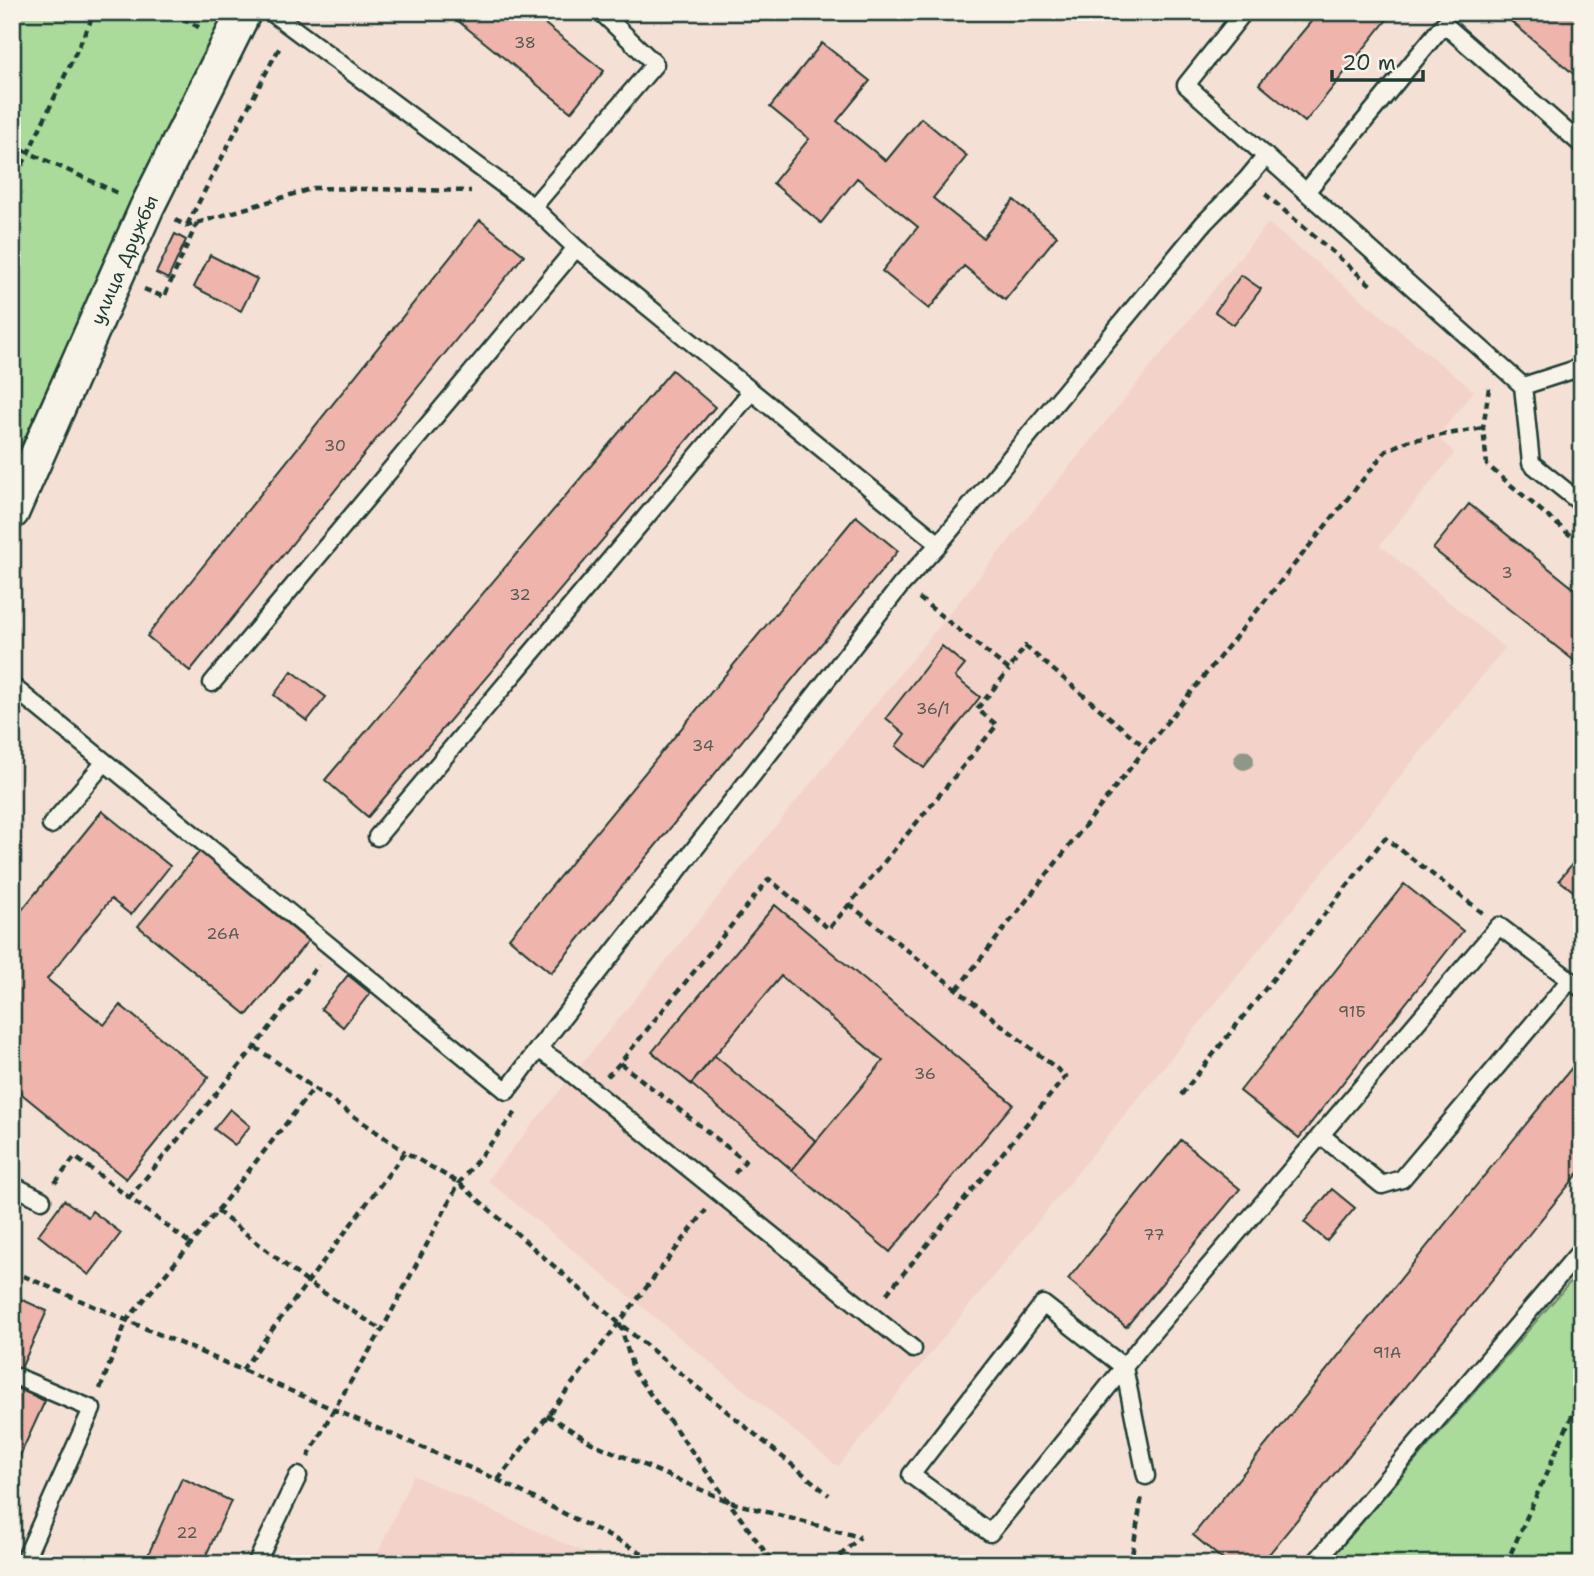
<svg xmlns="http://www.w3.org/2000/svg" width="1594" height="1576" viewBox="0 0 1594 1576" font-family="'Shantell Sans',sans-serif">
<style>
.built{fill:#f3d3c9}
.green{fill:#abdb9b;stroke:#658c68;stroke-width:2}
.building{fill:#efb4ab;stroke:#1f3d34;stroke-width:2}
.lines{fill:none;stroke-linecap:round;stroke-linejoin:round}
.service-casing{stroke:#1f3d34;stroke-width:21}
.minor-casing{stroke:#1f3d34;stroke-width:38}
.path{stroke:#1f3d34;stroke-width:4.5;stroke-dasharray:7 5;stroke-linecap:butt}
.service{stroke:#f7f3e8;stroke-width:16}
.minor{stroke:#f7f3e8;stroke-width:33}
.tree{fill:#8f9888}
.labels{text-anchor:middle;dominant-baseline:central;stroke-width:7;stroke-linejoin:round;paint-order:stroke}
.number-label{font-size:16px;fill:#535b52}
.street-label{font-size:19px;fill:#1f3d34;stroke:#f7f3e8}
</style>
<rect width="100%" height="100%" fill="#f5e0d6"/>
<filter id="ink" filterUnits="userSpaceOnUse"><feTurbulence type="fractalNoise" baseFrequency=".0143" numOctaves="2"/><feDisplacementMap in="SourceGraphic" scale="14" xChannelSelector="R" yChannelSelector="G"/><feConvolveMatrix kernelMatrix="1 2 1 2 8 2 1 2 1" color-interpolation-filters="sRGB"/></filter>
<g filter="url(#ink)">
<path class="built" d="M 1268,223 L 1474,391 L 1437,437 L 1455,453 L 1380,545 L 1505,648 L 838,1467 L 487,1180 Z
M 413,1475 L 610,1564 L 373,1564 Z"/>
<path class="green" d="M 12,12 L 226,12 L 148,167 L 12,466 Z
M 1570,1282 L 1582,1290 L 1582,1564 L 1333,1564 L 1334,1555 Z"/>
<path class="building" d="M 447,12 L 530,12 L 604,71 L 571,112 Z
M 1319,12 L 1393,12 L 1305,122 L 1259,84 Z
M 1500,12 L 1582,12 L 1582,81 Z
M 822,43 L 870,81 L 837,121 L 886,161 L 921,118 L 967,156 L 933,198 L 983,238 L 1014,200 L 1057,236 L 1005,300 L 964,266 L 929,309 L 882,271 L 918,227 L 857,178 L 821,223 L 773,183 L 809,139 L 770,107 Z
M 480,220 L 524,255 L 190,671 L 147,636 Z
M 175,234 L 186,240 L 168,279 L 156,273 Z
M 210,255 L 257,279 L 241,311 L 194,287 Z
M 1241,275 L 1261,289 L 1234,325 L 1215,312 Z
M 672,370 L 715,407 L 368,817 L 325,780 Z
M 1469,504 L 1582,595 L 1582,667 L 1433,549 Z
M 856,516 L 898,551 L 551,973 L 509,938 Z
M 942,646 L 965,665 L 955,677 L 980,697 L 924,768 L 896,746 L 905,734 L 886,718 Z
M 292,671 L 326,697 L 307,721 L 274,695 Z
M 102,811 L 170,866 L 131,915 L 111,899 L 47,979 L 104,1025 L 120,1005 L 209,1077 L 126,1179 L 12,1086 L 12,922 Z
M 200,851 L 308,941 L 247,1015 L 138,926 Z
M 1582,852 L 1582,898 L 1559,880 Z
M 1404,884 L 1463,931 L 1299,1138 L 1240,1091 Z
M 775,905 L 1013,1104 L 890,1252 L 792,1170 L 883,1061 L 781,976 L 691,1084 L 652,1052 Z
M 348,975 L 370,993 L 343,1027 L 321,1009 Z
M 1582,1055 L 1582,1169 L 1261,1564 L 1228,1564 L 1193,1535 Z
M 715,1056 L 816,1141 L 792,1170 L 691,1084 Z
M 230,1109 L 250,1126 L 235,1145 L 214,1129 Z
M 1181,1140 L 1240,1189 L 1126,1327 L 1068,1279 Z
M 1332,1189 L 1355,1208 L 1327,1241 L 1304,1222 Z
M 64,1200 L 88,1217 L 92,1211 L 121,1233 L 89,1275 L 38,1235 Z
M 12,1295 L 47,1311 L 13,1386 L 12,1385 Z
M 12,1386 L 45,1401 L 12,1473 Z
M 182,1478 L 231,1501 L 202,1564 L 144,1564 Z"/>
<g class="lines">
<defs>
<path id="service" d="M 271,12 L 533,207 L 576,248 L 939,544
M 1244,12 L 1186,85 L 1306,192 L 1444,24 L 1582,145
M 1306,192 L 1523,386
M 533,207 L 655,64 L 601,12
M 1582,367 L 1523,386 L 1531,463 L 1582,504
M 212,683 L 576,248
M 12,686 L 507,1091 L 538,1049 L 556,1061 L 913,1349
M 51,825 L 105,762
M 377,837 L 751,392
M 538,1049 L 901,585 L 939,544 L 1204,223 L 1247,179 L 1266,156
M 1322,1136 L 1382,1185 L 1402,1179 L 1570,980
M 12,1185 L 42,1200
M 17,1377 L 92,1409 L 23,1564
M 1146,1476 L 1124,1367 L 1043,1304 L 911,1475 L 990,1533 L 1124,1367 L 1140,1347 L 1499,926 L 1582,989
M 256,1564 L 298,1476
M 1314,1564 L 1582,1249"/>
<g id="minor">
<path id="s1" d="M 12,512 L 147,207 L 244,12"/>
</g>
</defs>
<use href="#service" class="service-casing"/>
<use href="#minor" class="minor-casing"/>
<path class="path" d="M 172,12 L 202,29
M 12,145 L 120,194
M 12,187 L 95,12
M 1265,194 L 1372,286
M 175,220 L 187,226 L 314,188 L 471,191
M 187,225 L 271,63 L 280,47
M 144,289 L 164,297 L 197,223
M 1489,388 L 1483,428 L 1487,465 L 1582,545
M 919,598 L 1009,670 L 1025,646 L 1146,748
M 849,904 L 1066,1076 L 884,1297
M 957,989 L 1146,748 L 1386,451 L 1407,441 L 1483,428
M 255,1047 L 405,1152
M 620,1063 L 745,1161 L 733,1175
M 607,1073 L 609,1075 L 620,1063 L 769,879 L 829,929 L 997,725 L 977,709 L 1009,670
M 1181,1095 L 1385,838 L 1483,913
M 55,1183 L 75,1157 L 191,1244
M 129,1198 L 255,1047 L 318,965
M 217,1211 L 307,1282 L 382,1330
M 12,1271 L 498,1480 L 664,1564
M 620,1324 L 634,1372 L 774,1564
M 242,1370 L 405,1152 L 459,1183 L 619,1323 L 829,1495
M 100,1389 L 127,1320 L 191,1244 L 314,1088
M 547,1415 L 592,1443 L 730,1502 L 860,1537
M 308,1457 L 334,1409 L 382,1330 L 459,1183 L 516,1112
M 498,1480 L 706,1210
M 831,1564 L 860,1537
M 1133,1564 L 1131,1561 L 1142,1496
M 1506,1564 L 1582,1393"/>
<use href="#service" class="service"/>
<use href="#minor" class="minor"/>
</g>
<circle class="tree" cx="1244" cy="760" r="10"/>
</g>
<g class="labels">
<g class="number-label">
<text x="525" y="42">38</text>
<text x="335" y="445">30</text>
<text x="1507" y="572">3</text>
<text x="520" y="594">32</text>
<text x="933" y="708">36/1</text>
<text x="703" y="745">34</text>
<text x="223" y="933">26А</text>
<text x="1352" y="1011">91Б</text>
<text x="925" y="1073">36</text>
<text x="1154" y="1234">77</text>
<text x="1387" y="1352">91А</text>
<text x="187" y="1532">22</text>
</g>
<g class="street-label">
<text stroke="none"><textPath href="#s1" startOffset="276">улица Дружбы</textPath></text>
</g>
</g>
<rect width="1594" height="1576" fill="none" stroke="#f7f3e8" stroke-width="42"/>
<rect x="21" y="21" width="1552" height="1534" fill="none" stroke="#1f3d34" stroke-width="2.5" filter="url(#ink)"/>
<path d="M1332 70v10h91v-10" fill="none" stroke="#1f3d34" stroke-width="3.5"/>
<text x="1342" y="70" font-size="21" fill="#1f3d34" stroke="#f7f3e8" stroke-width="5" paint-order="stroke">20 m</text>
</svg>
